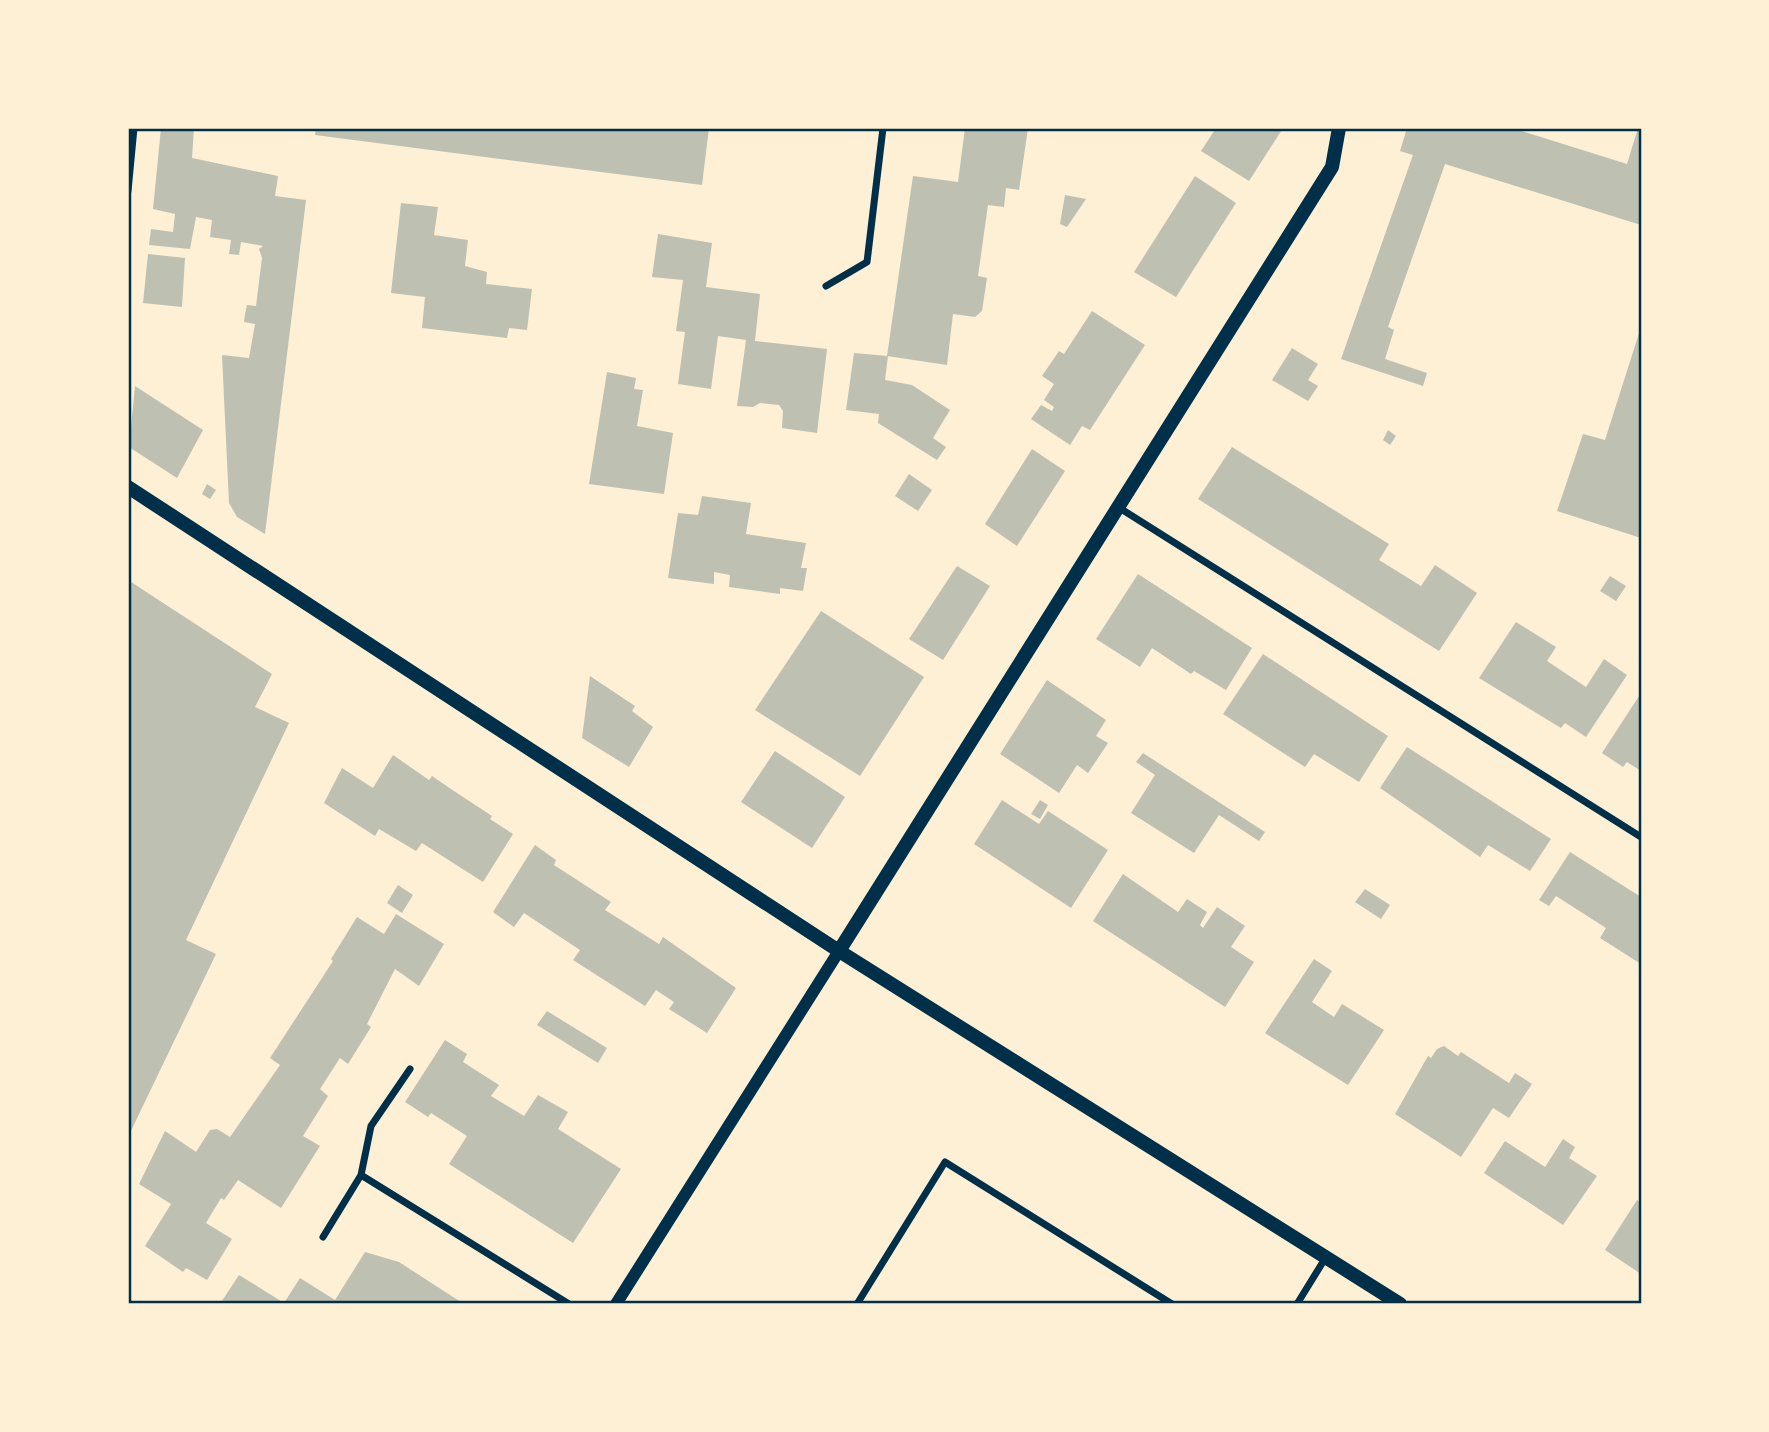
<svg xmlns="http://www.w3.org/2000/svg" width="1769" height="1432" viewBox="0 0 1769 1432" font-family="'Zilla Slab',serif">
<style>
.building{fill:#bec0b2}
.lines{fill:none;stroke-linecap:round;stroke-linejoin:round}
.minor{stroke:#003049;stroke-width:7}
.tertiary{stroke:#003049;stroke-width:12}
.secondary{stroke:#003049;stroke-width:14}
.neatline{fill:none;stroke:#003049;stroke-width:2.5}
</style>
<rect width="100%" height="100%" fill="#fdf0d5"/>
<path class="building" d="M 161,128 L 194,128 L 192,158 L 278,176 L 275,196 L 306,200 L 265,534 L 237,517 L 229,503 L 222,355 L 249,358 L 255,324 L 244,322 L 245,314 L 247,305 L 256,306 L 262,258 L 259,249 L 263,246 L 241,242 L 239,255 L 229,254 L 231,240 L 210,237 L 212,220 L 196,217 L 190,249 L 149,245 L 151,229 L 173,232 L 175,214 L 153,209 Z
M 316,128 L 709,128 L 702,185 L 315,135 Z
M 965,128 L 1028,128 L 1019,190 L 1006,188 L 1004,207 L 988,205 L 978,276 L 987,278 L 982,311 L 975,317 L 953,314 L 947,365 L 887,356 L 913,176 L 958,182 Z
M 1216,128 L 1283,128 L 1249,181 L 1201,151 Z
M 1407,128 L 1512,128 L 1627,164 L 1638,128 L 1641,128 L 1641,225 L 1445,164 L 1388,327 L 1394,330 L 1385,359 L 1427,373 L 1423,386 L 1341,359 L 1413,155 L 1400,151 Z
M 1195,176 L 1236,203 L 1176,297 L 1134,272 Z
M 1065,195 L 1086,199 L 1067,227 L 1060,224 Z
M 401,203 L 438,207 L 434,235 L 468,240 L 465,266 L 487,272 L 486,284 L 532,289 L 527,330 L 509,328 L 507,338 L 422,328 L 425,297 L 391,293 Z
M 658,234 L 712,243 L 706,287 L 760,294 L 755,341 L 827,349 L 817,433 L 782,428 L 783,411 L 779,405 L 760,403 L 753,407 L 737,406 L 746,340 L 718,336 L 711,389 L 678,384 L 685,332 L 676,331 L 683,280 L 652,277 Z
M 148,254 L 185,258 L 182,307 L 143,303 Z
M 1092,311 L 1145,345 L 1090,430 L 1082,426 L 1070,445 L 1031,419 L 1041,405 L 1052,411 L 1054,407 L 1044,400 L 1054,384 L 1042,376 L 1059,351 L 1064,354 Z
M 1641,327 L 1641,538 L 1557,511 L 1583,434 L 1605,440 Z
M 1292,348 L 1318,364 L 1308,380 L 1318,386 L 1308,401 L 1272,380 Z
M 854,353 L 888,356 L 885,380 L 912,385 L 950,410 L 933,438 L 946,447 L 937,460 L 878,423 L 879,414 L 846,410 Z
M 607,372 L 636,378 L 634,389 L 643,390 L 637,426 L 673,433 L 664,494 L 589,484 Z
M 135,386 L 203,430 L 177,478 L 129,447 Z
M 1388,430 L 1396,436 L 1390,445 L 1383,440 Z
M 1232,447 L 1389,544 L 1379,560 L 1421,586 L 1435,565 L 1477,593 L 1439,651 L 1198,499 Z
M 1032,449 L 1065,471 L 1017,546 L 985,524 Z
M 909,474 L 932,490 L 918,511 L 895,496 Z
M 207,484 L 216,490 L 210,499 L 202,494 Z
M 702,496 L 751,503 L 746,534 L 806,543 L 801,568 L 807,568 L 803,591 L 780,588 L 780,594 L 729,587 L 730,575 L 714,572 L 714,584 L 668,578 L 678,513 L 698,515 Z
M 957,566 L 990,586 L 943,660 L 909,639 Z
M 1138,574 L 1252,648 L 1226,690 L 1194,671 L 1191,674 L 1152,648 L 1140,667 L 1096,639 Z
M 1610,576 L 1626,586 L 1616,601 L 1600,591 Z
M 128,580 L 272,674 L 255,707 L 289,723 L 186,940 L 216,954 L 128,1137 Z
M 821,611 L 924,677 L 860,776 L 755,710 Z
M 1516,622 L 1556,647 L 1547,661 L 1586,687 L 1604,659 L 1627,675 L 1586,737 L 1565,723 L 1561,728 L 1479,678 Z
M 1263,654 L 1388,736 L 1359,782 L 1314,754 L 1305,767 L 1223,714 Z
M 590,676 L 635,706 L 632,711 L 653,727 L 629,767 L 582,738 Z
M 1047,680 L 1106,720 L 1096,736 L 1108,743 L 1088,773 L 1077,765 L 1059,793 L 1000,754 Z
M 1641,693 L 1641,771 L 1627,762 L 1623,767 L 1602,753 Z
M 1407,747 L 1551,839 L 1530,871 L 1488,845 L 1480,857 L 1380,788 Z
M 775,751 L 845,797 L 812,848 L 741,802 Z
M 1143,753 L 1265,832 L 1259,841 L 1219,815 L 1194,853 L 1131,813 L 1155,775 L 1136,762 Z
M 393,755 L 429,780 L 432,776 L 454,791 L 492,816 L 490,819 L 513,834 L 483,882 L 422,843 L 416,851 L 379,829 L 375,836 L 324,803 L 342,768 L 373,788 Z
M 1002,800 L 1039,824 L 1048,811 L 1108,850 L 1071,908 L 974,844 Z
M 1040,800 L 1048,805 L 1040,819 L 1031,814 Z
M 535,845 L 556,860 L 554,865 L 611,902 L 605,910 L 659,944 L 663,937 L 736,988 L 707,1033 L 669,1009 L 674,1002 L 656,990 L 645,1006 L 573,960 L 580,950 L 524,913 L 514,927 L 493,912 Z
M 1570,852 L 1641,897 L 1641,964 L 1600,938 L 1606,928 L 1556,896 L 1549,906 L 1539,900 Z
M 1123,874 L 1178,912 L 1187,899 L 1207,912 L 1200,925 L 1203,928 L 1217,907 L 1245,926 L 1231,947 L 1254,962 L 1225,1007 L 1093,921 Z
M 398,885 L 413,895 L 402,913 L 387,903 Z
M 1365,889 L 1390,905 L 1381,919 L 1355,902 Z
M 396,914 L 444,944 L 419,986 L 395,969 L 367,1024 L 371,1027 L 348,1064 L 340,1058 L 320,1089 L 328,1096 L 303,1136 L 320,1146 L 281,1208 L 238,1180 L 224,1200 L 221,1198 L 206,1223 L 232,1239 L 207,1280 L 186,1268 L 183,1272 L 145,1246 L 171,1204 L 139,1184 L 165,1131 L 196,1152 L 210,1130 L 217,1129 L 230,1137 L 280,1065 L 270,1058 L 333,961 L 331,959 L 357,917 L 384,934 Z
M 1314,959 L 1332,971 L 1312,1002 L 1334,1017 L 1342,1004 L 1384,1030 L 1348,1085 L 1265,1033 Z
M 547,1011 L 607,1048 L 598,1063 L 537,1025 Z
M 445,1040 L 467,1054 L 463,1062 L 499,1085 L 491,1096 L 524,1116 L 538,1095 L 568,1112 L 558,1129 L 621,1169 L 573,1243 L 449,1164 L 467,1136 L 431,1113 L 428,1117 L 405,1102 Z
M 1444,1046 L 1458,1056 L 1461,1052 L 1509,1083 L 1515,1073 L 1532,1084 L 1509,1118 L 1493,1108 L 1461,1157 L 1395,1114 L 1428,1056 L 1431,1058 L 1437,1049 Z
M 1563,1139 L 1575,1147 L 1569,1158 L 1597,1176 L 1563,1225 L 1484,1173 L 1505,1141 L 1545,1167 Z
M 1637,1200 L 1641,1203 L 1641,1274 L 1605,1250 Z
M 365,1252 L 399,1262 L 464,1304 L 220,1304 L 239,1275 L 284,1303 L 300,1278 L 335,1300 Z"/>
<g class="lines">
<path class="minor" d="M 128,191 L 134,128
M 826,286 L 867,262 L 883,128
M 1118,507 L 1641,837
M 361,1175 L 569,1304
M 323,1237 L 361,1175 L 371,1126 L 410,1069
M 857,1304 L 945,1162 L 1172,1304
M 1297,1304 L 1326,1257"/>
<path class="tertiary" d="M 616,1304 L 839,951"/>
<path class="secondary" d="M 128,487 L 839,951 L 1400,1304
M 839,951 L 1332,167 L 1339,128"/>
</g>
<rect width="1769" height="1432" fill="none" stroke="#fdf0d5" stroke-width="259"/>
<rect x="130" y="130" width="1510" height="1172" class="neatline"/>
</svg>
